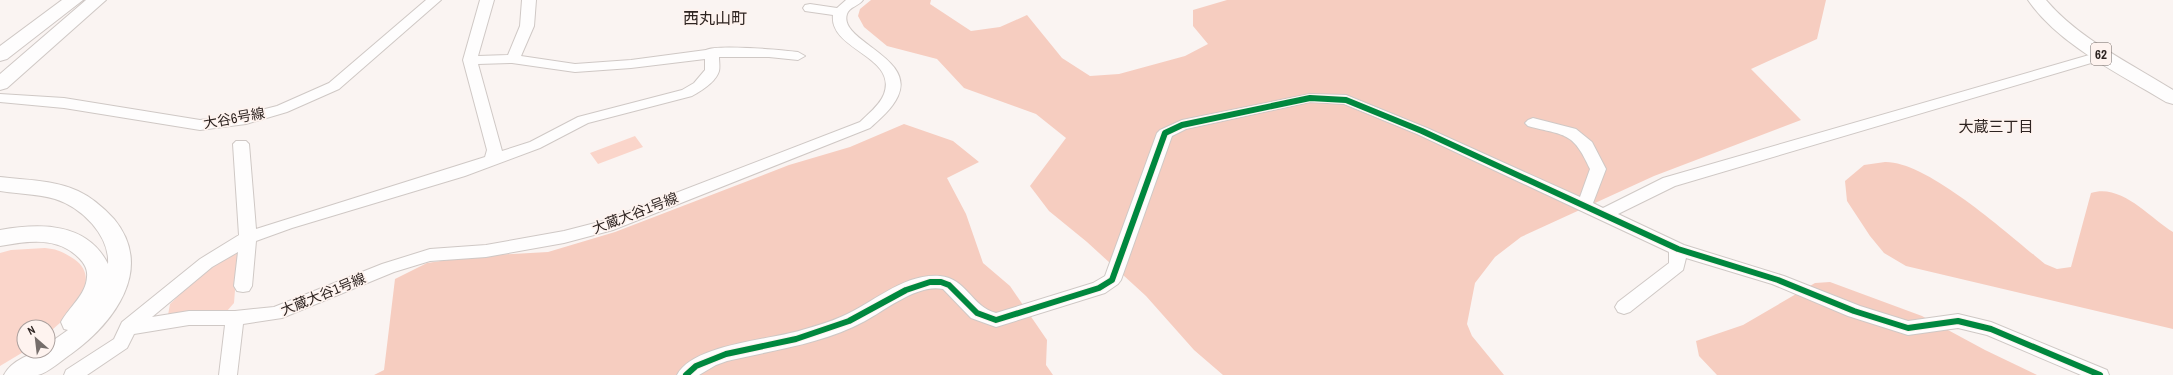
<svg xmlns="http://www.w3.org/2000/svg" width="2173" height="375" viewBox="0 0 2173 375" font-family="'Archivo Narrow','Noto Sans JP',sans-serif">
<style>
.green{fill:#fad5ca}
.forest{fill:#f6cdc0}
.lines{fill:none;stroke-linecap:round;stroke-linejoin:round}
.minor-casing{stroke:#cfc8c5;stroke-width:2}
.major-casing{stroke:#cfc8c5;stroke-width:2}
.highway-casing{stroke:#cfc8c5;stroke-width:2}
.minor{fill:#fefdfd;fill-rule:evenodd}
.major{fill:#fefdfd;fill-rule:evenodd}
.highway{fill:#fefdfd;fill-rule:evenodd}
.cycleway-casing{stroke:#fef3ef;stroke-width:8}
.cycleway{stroke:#00873e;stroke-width:6}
.labels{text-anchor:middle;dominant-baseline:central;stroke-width:3.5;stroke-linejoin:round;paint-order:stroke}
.shield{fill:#fef3ef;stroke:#6c625f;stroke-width:1}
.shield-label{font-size:13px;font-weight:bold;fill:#2e2421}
.street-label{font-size:14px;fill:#2e2421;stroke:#fef3ef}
.neighbourhood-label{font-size:15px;fill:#2e2421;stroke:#fef3ef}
.quarter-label{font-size:16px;fill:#2e2421;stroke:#fef3ef}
</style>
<rect width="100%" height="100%" fill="#faf4f2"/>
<path class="green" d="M 635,136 L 643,147 L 598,164 L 590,153 Z
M 45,248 C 57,249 63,252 74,259 C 105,280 68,318 48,333 L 48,327 L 24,327 L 25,351 L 0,366 L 0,253 L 11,250 Z
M 238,253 L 234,303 L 227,311 L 168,315 L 170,304 L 196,279 L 226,256 Z"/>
<path class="forest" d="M 871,0 L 931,0 L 930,4 L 971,31 L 1000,27 L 1027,15 L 1062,58 L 1090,76 L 1119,74 L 1185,56 L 1208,44 L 1193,26 L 1193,10 L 1227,0 L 1826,0 L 1817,39 L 1751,69 L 1801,120 L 1654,176 L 1521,237 L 1495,257 L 1475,283 L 1467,324 L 1472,336 L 1504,375 L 1223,375 L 1194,350 L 1146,296 L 1087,242 L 1049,211 L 1030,186 L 1066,138 L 1036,114 L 964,88 L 937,59 L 887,46 L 864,27 L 858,16 L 860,9 Z
M 904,124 L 953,141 L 979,162 L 947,178 L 966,214 L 983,263 L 1010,286 L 1047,340 L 1046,365 L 1053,375 L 374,375 L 384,370 L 395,279 L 427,263 L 475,256 L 548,252 L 615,232 L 789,165 L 850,147 Z
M 1885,162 C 1928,161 2010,236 2045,264 L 2057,269 L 2071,267 L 2091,193 C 2121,183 2149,217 2173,232 L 2173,329 L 1906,266 L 1884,253 L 1870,236 L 1847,201 L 1845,181 L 1864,165 Z
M 1830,282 L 1922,316 L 1985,350 L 2037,375 L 1717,375 L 1699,356 L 1696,341 L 1743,325 L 1815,283 Z"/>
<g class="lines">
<defs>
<path id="minor" d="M 426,0 L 441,0 L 339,89 L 287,112 L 246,124 L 200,130 L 64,108 L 0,102 L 0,94 L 64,98 L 200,120 L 245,114 L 277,106 L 329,83 Z
M 480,0 L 494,0 L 478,56 L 508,55 L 520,26 L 522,0 L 536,0 L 534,26 L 521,56 L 575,64 L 631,60 L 706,50 C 716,44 783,50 798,52 L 805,56 L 798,60 L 769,57 L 719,57 C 719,61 720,67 719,71 C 716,82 701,91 692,96 L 588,123 L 540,148 L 465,176 L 292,228 L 256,241 L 252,286 L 249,291 L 243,292 L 237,291 L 234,286 L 238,252 L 212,267 L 152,317 L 189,311 L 235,311 L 274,307 L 382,264 L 430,249 L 486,245 L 564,231 L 603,221 L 860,122 C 868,114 880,105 884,94 C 898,56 829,50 833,15 L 805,11 L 803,8 L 805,5 L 810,4 L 837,8 L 846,0 L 863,0 C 859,6 849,7 847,14 C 838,41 916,57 898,96 C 892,109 880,119 870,128 L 613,230 L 564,243 L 486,257 L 430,261 L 394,272 L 282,318 L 243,324 L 237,375 L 219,375 L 225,325 L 189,325 L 134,334 L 127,348 L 87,375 L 64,375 L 66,370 L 114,339 L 122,322 L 200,259 L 239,235 L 233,144 L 236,141 L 246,141 L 249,144 L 256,229 L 485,157 L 487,150 L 463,60 ZM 705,59 L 705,70 L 694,83 L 682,90 L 578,117 L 530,142 L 502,151 L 478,64 L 512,63 L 575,72 L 631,68 Z
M 2103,51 L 2110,55 L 2108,58 L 1675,186 L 1618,214 L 1684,245 L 1784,276 L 1860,306 L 1908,321 L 1958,314 L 1991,322 L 2107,370 L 2109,375 L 2081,375 L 1987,335 L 1958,328 L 1908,335 L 1848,316 L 1772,284 L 1686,258 L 1683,270 L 1630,312 L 1624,314 L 1618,312 L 1615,307 L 1618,302 L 1669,263 L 1669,252 L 1417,134 L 1344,104 L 1310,102 L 1186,129 L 1172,136 L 1121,280 L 1118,284 L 1105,293 L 996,327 L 971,318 L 943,289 C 919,283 885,310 865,321 C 823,344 773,350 727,361 L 716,365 L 699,375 L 677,375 C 693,344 771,340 802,330 C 816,326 830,322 843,316 C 873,303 904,273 940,276 C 966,278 972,307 996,313 L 1093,283 L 1105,276 L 1157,133 L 1160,130 L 1182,120 L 1310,94 L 1346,95 L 1427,128 L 1580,197 L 1590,169 C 1573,131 1565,136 1528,126 L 1525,123 L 1528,120 L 1533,118 L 1576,129 L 1592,142 L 1606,169 L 1593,203 L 1603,208 L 1663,178 Z"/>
<path id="major" d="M 2028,0 L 2046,0 C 2079,39 2130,63 2173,90 L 2173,104 L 2166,102 C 2120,74 2059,45 2028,0 Z"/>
<path id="highway" d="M 62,0 L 83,0 L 7,59 L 0,61 L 0,46 Z
M 86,0 L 106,0 L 7,88 L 0,90 L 0,74 Z
M 0,177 C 26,180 54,180 78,191 C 91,197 104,208 114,219 C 155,269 114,323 71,354 C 62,360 48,373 38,375 C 28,375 14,375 4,375 C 11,361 33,351 48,351 L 48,344 L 68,330 L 64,329 L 61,322 C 69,307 86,295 87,277 C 88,269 84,263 79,258 C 57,236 28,241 0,246 L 0,230 C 40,223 87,222 108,264 C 110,235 81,207 55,199 C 38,194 18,194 0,191 Z"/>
</defs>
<use href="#minor" class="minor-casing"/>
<use href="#major" class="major-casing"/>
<use href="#highway" class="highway-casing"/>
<use href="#minor" class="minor"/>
<use href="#major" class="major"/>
<use href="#highway" class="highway"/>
<defs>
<path id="cycleway" d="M 686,375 L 696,366 L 726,354 L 796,339 L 849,321 L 906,290 L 930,282 L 941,282 L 949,285 L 977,313 L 996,320 L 1099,288 L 1112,280 L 1165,133 L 1182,125 L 1310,98 L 1346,100 L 1422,131 L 1678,249 L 1778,280 L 1854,311 L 1908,328 L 1958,321 L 1991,329 L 2100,375"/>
</defs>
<use href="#cycleway" class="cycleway-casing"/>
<use href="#cycleway" class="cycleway"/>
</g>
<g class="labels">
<rect class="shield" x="2091" y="43" width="20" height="22" rx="3"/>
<g class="shield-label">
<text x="2101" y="54">62</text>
</g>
<g class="street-label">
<text transform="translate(234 118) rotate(-10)">大谷6号線</text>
<text transform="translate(635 213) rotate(-21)">大蔵大谷1号線</text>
<text transform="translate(323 294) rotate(-22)">大蔵大谷1号線</text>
</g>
<g class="neighbourhood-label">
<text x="1996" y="126">大蔵三丁目</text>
</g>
<g class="quarter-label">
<text x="715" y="18">西丸山町</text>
</g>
</g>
<g transform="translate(36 339) rotate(332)"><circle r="19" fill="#fef3ef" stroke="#aba09d"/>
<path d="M0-3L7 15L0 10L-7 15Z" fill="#756d6a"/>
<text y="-6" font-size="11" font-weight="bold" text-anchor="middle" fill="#2e2421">N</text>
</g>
</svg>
